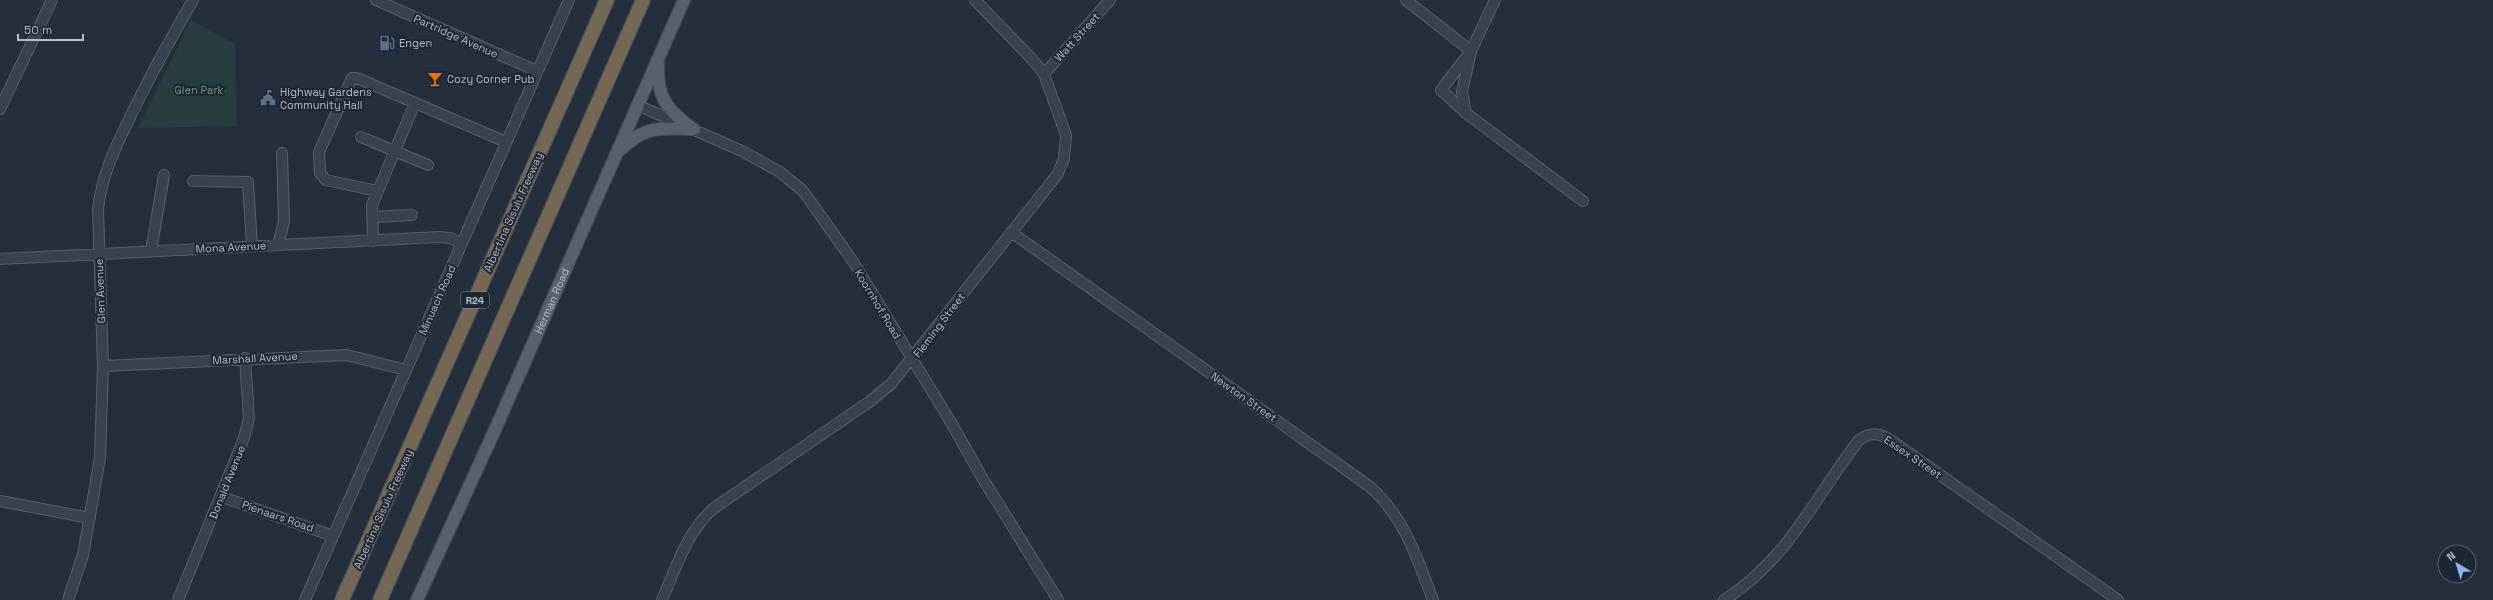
<svg xmlns="http://www.w3.org/2000/svg" width="2493" height="600" viewBox="0 0 2493 600" font-family="'Space Grotesk',sans-serif">
<style>
.green{fill:#263c3f}
.lines{fill:none;stroke-linecap:round;stroke-linejoin:round}
.minor-casing{stroke:#565f6c;stroke-width:12}
.major-casing{stroke:#414a57;stroke-width:14}
.highway-casing{stroke:#434c59;stroke-width:16}
.minor{stroke:#38414e;stroke-width:10}
.major{stroke:#56606e;stroke-width:12}
.highway{stroke:#746855;stroke-width:14}
.labels{text-anchor:middle;dominant-baseline:central;stroke-width:4;stroke-linejoin:round;paint-order:stroke}
.shield{fill:#1d2633;stroke:#878f9c;stroke-width:1}
.shield-label{font-size:10px;font-weight:bold;fill:#b4bcc9}
.street-label{font-size:11px;fill:#b4bcc9;stroke:#1d2633}
.poi-label{font-size:11px;fill:#b4bcc9;stroke:#1d2633;text-anchor:start}
.park-label{font-size:11px;fill:#6b9a76;stroke:#1d2633}
</style>
<rect width="100%" height="100%" fill="#242f3e"/>
<path class="green" d="M 191,20 L 235,44 L 237,126 L 138,128 Z"/>
<g class="lines">
<defs>
<path id="minor" d="M 376,0 L 537,71
M 1406,0 L 1471,51 L 1462,92 L 1466,113
M 1495,0 L 1471,51 L 1441,90 L 1466,113 L 1583,201
M 1044,74 L 1110,0
M 637,105 L 742,151 L 780,172 L 803,191 L 852,260 L 949,419 L 983,479 L 1058,600
M 0,109 L 52,0
M 361,137 L 428,165
M 193,181 L 248,182 L 252,246
M 377,191 L 326,180 L 320,173 L 319,152 L 352,78 L 357,78 L 506,142
M 372,217 L 412,215
M 1011,232 L 1369,486 C 1404,516 1417,558 1433,600
M 373,241 L 372,205 L 415,103
M 278,245 L 284,221 L 282,153
M 151,251 L 164,175
M 0,259 L 439,237 L 450,238 L 461,244
M 103,366 L 347,355 L 406,370
M 222,497 L 333,536
M 0,501 L 90,518
M 68,600 L 83,555 L 100,458 L 103,366 L 98,209 C 102,174 116,146 131,115 C 150,76 171,38 193,0
M 178,600 L 244,438 L 249,418 L 245,358
M 305,600 L 569,0
M 662,600 C 676,568 687,531 714,508 L 869,402 L 891,384 L 1057,175 L 1064,159 L 1066,135 L 1044,74 L 1031,58 L 975,0
M 1724,600 C 1789,559 1814,498 1859,440 C 1870,432 1878,433 1889,439 L 2118,600"/>
<g id="major">
<path d="M 658,64 C 657,97 665,107 690,127"/>
<path d="M 620,150 C 646,125 660,128 694,129"/>
<path id="s1" d="M 417,600 L 494,432 L 684,0"/>
</g>
<path id="highway" d="M 342,600 L 607,0
M 380,600 L 643,0"/>
</defs>
<use href="#minor" class="minor-casing"/>
<use href="#major" class="major-casing"/>
<use href="#highway" class="highway-casing"/>
<use href="#minor" class="minor"/>
<use href="#major" class="major"/>
<use href="#highway" class="highway"/>
</g>
<defs>
<symbol id="fuel-bare" viewBox="-9 -9 18 18"><path d="M-5.5-6h7V0h2V4h1.3V-2.5L3-4.5l.8-.8L6-3V5H2.5V1h-1V6h-7ZM-4.2-4.7v3.2H.2V-4.7Z" fill="#5c6f8a" stroke="#1d2633" stroke-width="2.5" paint-order="stroke"/></symbol>
<symbol id="bar-bare" viewBox="-9 -9 18 18"><path d="M-6-5H6L.8 .8V4.5H3.5V6h-7V4.5H-.8V.8Z" fill="#e8710a" stroke="#1d2633" stroke-width="2.5" paint-order="stroke"/></symbol>
<symbol id="civic-bare" viewBox="-9 -9 18 18"><path d="M-.6-6.5H3V-4.5H.6V-3L4-1V1h2V6H-6V1h2V-1L-.6-3ZM-1.2 2.5V6h2.4V2.5Z" fill="#5c6f8a" stroke="#1d2633" stroke-width="2.5" paint-order="stroke"/></symbol>
</defs>
<g fill-rule="evenodd">
<use href="#fuel-bare" x="376" y="32" width="22" height="22"/>
<use href="#bar-bare" x="424" y="68" width="22" height="22"/>
<use href="#civic-bare" x="257" y="87" width="22" height="22"/>
</g>
<g class="labels">
<rect class="shield" x="461" y="292" width="28" height="16" rx="3"/>
<g class="shield-label">
<text x="475" y="300">R24</text>
</g>
<g class="street-label">
<text transform="translate(456 36) rotate(24)">Partridge Avenue</text>
<text transform="translate(1077 37) rotate(-48)">Watt Street</text>
<text transform="translate(513 212) rotate(-66)">Albertina Sisulu Freeway</text>
<text transform="translate(231 247) rotate(-3)">Mona Avenue</text>
<text transform="translate(100 291) rotate(-92)">Glen Avenue</text>
<text transform="translate(437 300) rotate(-66)">Minuach Road</text>
<text stroke="none"><textPath href="#s1" startOffset="328">Herman Road</textPath></text>
<text transform="translate(878 304) rotate(59)">Koornhof Road</text>
<text transform="translate(939 325) rotate(-53)">Fleming Street</text>
<text transform="translate(255 358) rotate(-3)">Marshall Avenue</text>
<text transform="translate(1244 397) rotate(35)">Newton Street</text>
<text transform="translate(1913 457) rotate(34)">Essex Street</text>
<text transform="translate(227 482) rotate(-68)">Donald Avenue</text>
<text transform="translate(383 509) rotate(-66)">Albertina Sisulu Freeway</text>
<text transform="translate(278 516) rotate(19)">Pienaars Road</text>
</g>
<g class="poi-label">
<text x="399" y="43">Engen</text>
<text x="447" y="79">Cozy Corner Pub</text>
<text x="280" y="92">Highway Gardens<tspan x="280" dy="13">Community Hall</tspan></text>
</g>
<g class="park-label">
<text x="199" y="90">Glen Park</text>
</g>
</g>
<g transform="translate(2457 564) rotate(322)"><circle r="19" fill="#1d2633" stroke="#59626f"/>
<path d="M0-3L7 15L0 10L-7 15Z" fill="#8ab4f8"/>
<text y="-6" font-size="11" font-weight="bold" text-anchor="middle" fill="#b4bcc9">N</text>
</g>
<path d="M18 34v6h65v-6" fill="none" stroke="#b4bcc9" stroke-width="2"/>
<text x="24" y="34" font-size="12" fill="#b4bcc9" stroke="#1d2633" stroke-width="3" paint-order="stroke">50 m</text>
</svg>
